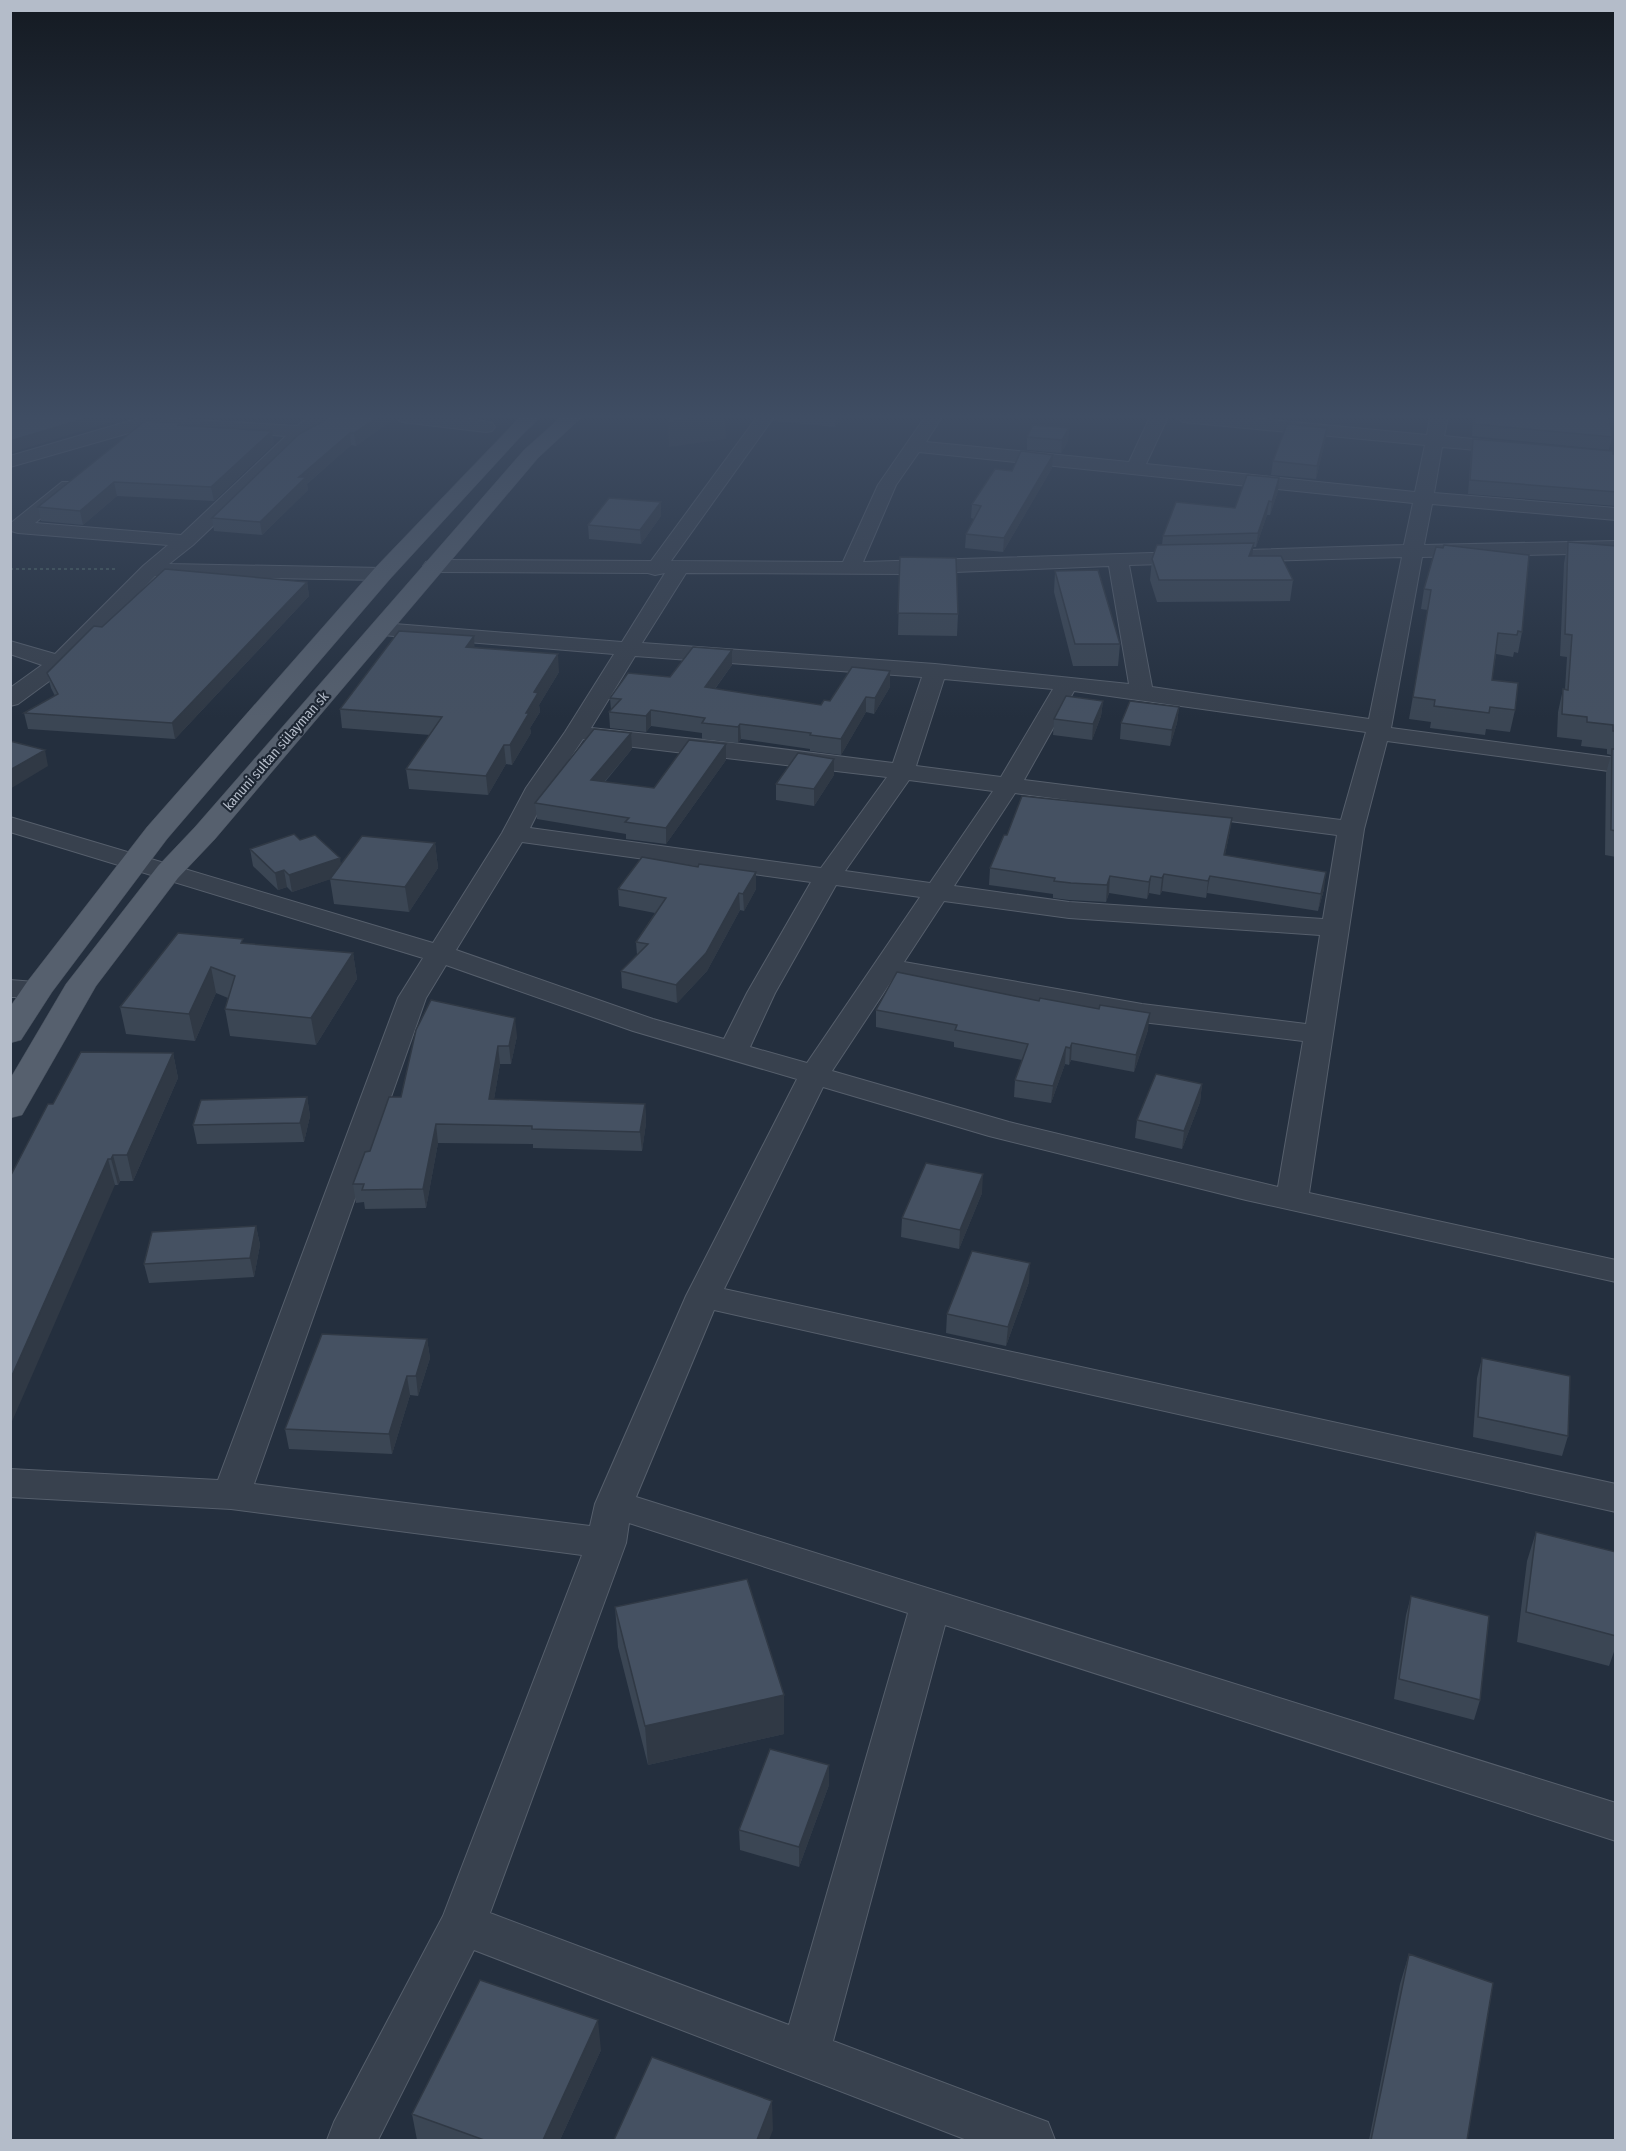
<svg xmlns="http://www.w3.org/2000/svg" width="1626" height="2151" viewBox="0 0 1626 2151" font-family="'Fira Sans Condensed',sans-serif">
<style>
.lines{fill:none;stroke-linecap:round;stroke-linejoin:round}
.minor-casing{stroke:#565f6c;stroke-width:2}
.major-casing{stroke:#414a57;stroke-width:1}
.path{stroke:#44595c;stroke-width:2;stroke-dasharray:3 3;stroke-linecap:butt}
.minor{fill:#38414e;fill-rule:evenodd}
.major{fill:#56606e;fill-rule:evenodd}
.wall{fill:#3b4654}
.shaded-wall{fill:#303945}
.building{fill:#455162;stroke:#303945;stroke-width:1.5}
.labels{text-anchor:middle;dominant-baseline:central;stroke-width:4.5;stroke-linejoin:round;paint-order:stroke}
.far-street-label{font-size:14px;fill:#b4bcc9;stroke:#1d2633}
</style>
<rect width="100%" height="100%" fill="#242f3e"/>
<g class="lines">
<defs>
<path id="minor" d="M 143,417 L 297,426 L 309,417 L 328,417 L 193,545 L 169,564 L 382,568 L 389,570 L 392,574 L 389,578 L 382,580 L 155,576 L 67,668 L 18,704 L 10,706 L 10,688 L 42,665 L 10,654 L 10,641 L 55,654 L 143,566 L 168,545 L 18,533 L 11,531 L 11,523 L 62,482 L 76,482 L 78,486 L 76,490 L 35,523 L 181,535 L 286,436 L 153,427 L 148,431 L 136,431 L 10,467 L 10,456 Z
M 394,417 C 426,417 460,415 492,423 L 495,427 L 492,431 L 486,432 L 402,422 Z
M 757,417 L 774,417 L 671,561 L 843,562 L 878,485 L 925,417 L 942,417 L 926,442 L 1129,462 L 1150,417 L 1168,417 L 1146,464 L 1415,492 L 1425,445 L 1183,422 L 1175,417 L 1241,417 L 1427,435 L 1430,417 L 1448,417 L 1444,436 L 1511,443 L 1517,444 L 1520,448 L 1517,452 L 1511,453 L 1442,447 L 1434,493 L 1616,508 L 1616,520 L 1432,504 L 1424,545 L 1616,541 L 1616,553 L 1422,557 L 1391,728 L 1616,758 L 1616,772 L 1387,741 L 1364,829 L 1309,1193 L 1616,1260 L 1616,1282 L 1246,1200 L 989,1136 L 823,1087 L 724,1289 L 1616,1484 L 1616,1512 L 714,1310 L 636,1497 L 1616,1803 L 1616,1841 L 945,1625 L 833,2041 L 1048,2122 L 1055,2140 L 967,2140 L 474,1950 L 378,2140 L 327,2140 L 334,2122 L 443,1916 L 582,1555 L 231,1509 L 10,1497 L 10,1469 L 218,1480 L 398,998 L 423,958 L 10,832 L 10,817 L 433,943 L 502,833 L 526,788 L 565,732 L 614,654 L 382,635 L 374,634 L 371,629 L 374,624 L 382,623 L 622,642 L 665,573 L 655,575 L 648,573 L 433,572 L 426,570 L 423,566 L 426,562 L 433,560 L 651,561 ZM 919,452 L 1413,503 L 1404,545 L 863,562 L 896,485 ZM 1402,557 L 1369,719 L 1152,687 L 1129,565 ZM 1109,566 L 1129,684 L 935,664 L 642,643 L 686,573 L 904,574 ZM 635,656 L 922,677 L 893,763 L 733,743 L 591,728 ZM 944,679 L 1053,689 L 1001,777 L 916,766 ZM 1074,691 L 1366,732 L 1341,820 L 1024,780 ZM 583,739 L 592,742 L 887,777 L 821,868 L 530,828 L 550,788 ZM 909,780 L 993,791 L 930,883 L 845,871 ZM 1015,793 L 1337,835 L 1323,919 L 1069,902 L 954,886 ZM 522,842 L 811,882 L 747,993 L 724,1039 L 653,1019 L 456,950 ZM 836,885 L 920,897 L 807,1063 L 750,1047 L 775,993 ZM 944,901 L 1069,918 L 1320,935 L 1306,1024 L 1142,1004 L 904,962 ZM 446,965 L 633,1031 L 797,1079 L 686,1296 L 595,1504 L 590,1526 L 254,1484 L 426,998 ZM 894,977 L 1142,1022 L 1303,1041 L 1278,1187 L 1009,1122 L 832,1071 ZM 629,1523 L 908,1613 L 789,2025 L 490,1913 L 626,1543 Z
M 10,980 L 48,983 L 52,989 L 48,995 L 38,997 L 10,997 Z"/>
<path id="major" d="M 520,417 L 541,417 L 523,434 L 390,579 L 167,839 L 52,992 L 21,1040 L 10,1043 L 10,1007 L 27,982 L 147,827 L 374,569 Z
M 561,417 L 582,417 L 538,458 L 215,839 L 178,878 L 96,986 L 22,1115 L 10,1118 L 10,1079 L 66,984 L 158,866 L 195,827 L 524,450 Z"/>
</defs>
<use href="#minor" class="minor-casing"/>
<use href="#major" class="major-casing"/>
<path class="path" d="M 10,569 L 118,569"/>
<use href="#minor" class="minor"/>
<use href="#major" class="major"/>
</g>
<path class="wall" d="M 729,417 L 755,417 L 752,419 Z
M 774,417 L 843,417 L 835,427 L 774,421 Z
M 1473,417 L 1609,417 L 1612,437 L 1609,450 L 1472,436 Z
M 394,419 L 356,446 L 351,445 L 307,484 L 308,490 L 262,535 L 214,531 L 212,518 L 299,434 Z
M 180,423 L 180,425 L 274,444 L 214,501 L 117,496 L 83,525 L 41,521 L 38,507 Z
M 1069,428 L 1068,441 L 1061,453 L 1027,450 L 1027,437 Z
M 1327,428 L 1325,441 L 1316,479 L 1271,475 L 1273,461 Z
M 1473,439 L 1616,454 L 1616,506 L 1468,494 L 1471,452 Z
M 1053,455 L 1052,468 L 1003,552 L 965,548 L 966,534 L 974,519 L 971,518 L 972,504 Z
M 1278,491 L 1270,515 L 1267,515 L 1256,547 L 1253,547 L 1252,556 L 1293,580 L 1290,601 L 1157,602 L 1150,580 L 1152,559 L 1162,545 L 1163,536 Z
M 661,502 L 661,516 L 641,544 L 589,539 L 588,525 Z
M 1568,542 L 1616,546 L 1616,857 L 1605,855 L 1606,773 L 1611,755 L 1607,754 L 1607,749 L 1581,746 L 1582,740 L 1557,737 L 1558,712 L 1563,689 L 1565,689 L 1567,657 L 1560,656 L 1564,563 Z
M 1436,547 L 1522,632 L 1518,653 L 1514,652 L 1513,657 L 1496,654 L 1492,680 L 1515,710 L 1510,732 L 1486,729 L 1485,735 L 1430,728 L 1431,722 L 1409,719 L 1428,610 L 1421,609 L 1424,589 Z
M 900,557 L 958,614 L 957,636 L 898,635 Z
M 1055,571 L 1120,644 L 1118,666 L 1073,666 L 1054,592 Z
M 307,582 L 309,596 L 175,739 L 28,729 L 24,713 L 55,696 L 51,688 L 47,673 L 102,627 Z
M 475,647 L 559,672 L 539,705 L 540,712 L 530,728 L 531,733 L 512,765 L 506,764 L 488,795 L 409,789 L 406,769 L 430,735 L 342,728 L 340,709 Z
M 732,650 L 732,665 L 715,689 L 821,705 L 890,671 L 890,687 L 874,714 L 866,712 L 841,755 L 810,751 L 810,749 L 741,739 L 738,743 L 702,739 L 702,733 L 651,726 L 646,732 L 610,728 L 609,712 L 611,710 L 610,698 L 670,677 Z
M 1103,701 L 1101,716 L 1092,740 L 1053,735 L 1054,719 Z
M 1179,707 L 1177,723 L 1170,746 L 1120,739 L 1121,723 Z
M 726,744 L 726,760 L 666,844 L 626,839 L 626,834 L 537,819 L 535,803 L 632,749 L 605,782 L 654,788 Z
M 834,759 L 834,775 L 814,806 L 776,800 L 776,784 Z
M 1232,818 L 1229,835 L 1225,855 L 1324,889 L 1318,911 L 1207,893 L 1206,898 L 1162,891 L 1160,895 L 1149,893 L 1147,899 L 1109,893 L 1106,902 L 1069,900 L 1053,898 L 1053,894 L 989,885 L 990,868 L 1007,835 Z
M 300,840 L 341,864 L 435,843 L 438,868 L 409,912 L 334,904 L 330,879 L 292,892 L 287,887 L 278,890 L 253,866 L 250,849 Z
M 618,889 L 756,889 L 744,911 L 740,910 L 707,971 L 677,1003 L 622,988 L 621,971 L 637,955 L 636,942 L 655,913 L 619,906 Z
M 244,943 L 353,953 L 357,979 L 316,1045 L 230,1036 L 225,1009 L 228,998 L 216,993 L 195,1041 L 126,1034 L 120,1007 Z
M 876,1010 L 1148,1030 L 1134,1072 L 1071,1060 L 1069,1065 L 1065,1064 L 1051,1103 L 1014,1097 L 1015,1080 L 1022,1060 L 954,1047 L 954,1042 L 876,1027 Z
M 517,1036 L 511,1064 L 500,1064 L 494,1099 L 645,1104 L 646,1123 L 642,1151 L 533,1148 L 533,1144 L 438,1143 L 426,1208 L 365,1209 L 364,1202 L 356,1203 L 353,1184 L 401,1097 Z
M 173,1053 L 178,1078 L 133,1181 L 120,1181 L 118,1185 L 115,1185 L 53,1104 Z
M 1202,1084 L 1200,1102 L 1182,1149 L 1135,1138 L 1137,1120 Z
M 307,1097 L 310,1116 L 304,1142 L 197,1144 L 193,1125 Z
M 982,1193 L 959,1249 L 901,1237 L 902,1218 Z
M 256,1226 L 260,1245 L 254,1277 L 149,1283 L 144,1264 Z
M 1029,1282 L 1006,1346 L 946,1333 L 947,1314 Z
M 427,1339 L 430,1358 L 418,1396 L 410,1395 L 392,1454 L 289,1449 L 285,1429 Z
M 1482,1358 L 1568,1436 L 1562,1456 L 1473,1437 L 1477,1378 Z
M 1536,1532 L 1616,1552 L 1616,1646 L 1609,1666 L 1517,1642 L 1527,1561 Z
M 1411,1596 L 1480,1700 L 1474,1720 L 1394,1699 L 1406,1615 Z
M 615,1607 L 784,1695 L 784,1734 L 648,1765 L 618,1647 Z
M 829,1785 L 799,1867 L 740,1850 L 739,1830 Z
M 1409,1954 L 1467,2140 L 1369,2140 L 1400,1984 Z
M 601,2050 L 560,2140 L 417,2140 L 412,2114 Z"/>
<path class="shaded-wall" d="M 90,417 L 128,417 L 10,453 L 10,441 Z
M 378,417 L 393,417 L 394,419 L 356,446 L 354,433 Z
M 698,417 L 725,417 L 726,439 L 669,447 L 668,422 Z
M 835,417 L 843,417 L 835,427 Z
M 1069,428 L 1068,441 L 1061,453 L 1062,440 Z
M 1327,428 L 1325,441 L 1316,479 L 1317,466 Z
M 272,431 L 274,444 L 214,501 L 211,487 Z
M 350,433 L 351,445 L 307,484 L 308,490 L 262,535 L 260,522 L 299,477 Z
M 1053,455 L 1052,468 L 1003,552 L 1004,538 Z
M 1279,478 L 1278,491 L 1270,515 L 1272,502 Z
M 114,482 L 117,496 L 83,525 L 80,511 Z
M 1269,501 L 1267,515 L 1256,547 L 1258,533 Z
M 661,502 L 661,516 L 641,544 L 640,530 Z
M 1254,543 L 1251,564 L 1249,556 Z
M 307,582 L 309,596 L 175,739 L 172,723 Z
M 474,636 L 475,655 L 466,647 Z
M 732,650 L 732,665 L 705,702 L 705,687 Z
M 558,654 L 559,672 L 539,705 L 540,712 L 530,728 L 531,733 L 512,765 L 510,745 L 526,713 L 534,692 Z
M 890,671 L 890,687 L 874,714 L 875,698 Z
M 866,697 L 866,712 L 841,755 L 841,739 Z
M 1103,701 L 1101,716 L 1092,740 L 1093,724 Z
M 1179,707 L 1177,723 L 1170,746 L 1172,730 Z
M 651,710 L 651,726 L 646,732 L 646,716 Z
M 740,724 L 741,739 L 738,743 L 738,727 Z
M 631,733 L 632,749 L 592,796 L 591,780 Z
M 726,744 L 726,760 L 666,844 L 666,828 Z
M 504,745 L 506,764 L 488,795 L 486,776 Z
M 45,750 L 48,766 L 10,789 L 10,770 Z
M 834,759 L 834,775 L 814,806 L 814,789 Z
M 1232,818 L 1229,835 L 1221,872 L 1224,855 Z
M 435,843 L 438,868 L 409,912 L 405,887 Z
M 340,858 L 343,875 L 292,892 L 289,875 Z
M 284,870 L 287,887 L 278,890 L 275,873 Z
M 756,872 L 756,889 L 744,911 L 743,894 Z
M 1326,872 L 1324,889 L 1318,911 L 1321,894 Z
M 1164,874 L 1162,891 L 1160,895 L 1162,878 Z
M 1110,876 L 1109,893 L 1106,902 L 1107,885 Z
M 1151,876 L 1149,893 L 1147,899 L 1149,882 Z
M 1210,876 L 1207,893 L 1206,898 L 1208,881 Z
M 739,893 L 740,910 L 707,971 L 677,1003 L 676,985 Z
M 353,953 L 357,979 L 316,1045 L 311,1018 Z
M 211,967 L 216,993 L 195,1041 L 189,1014 Z
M 1150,1013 L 1148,1030 L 1134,1072 L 1136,1055 Z
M 515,1018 L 517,1036 L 511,1064 L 509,1046 Z
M 1072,1043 L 1071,1060 L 1069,1065 L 1070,1048 Z
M 498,1046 L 500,1064 L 491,1117 L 489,1099 Z
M 1066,1047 L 1065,1064 L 1051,1103 L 1053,1086 Z
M 173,1053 L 178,1078 L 133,1181 L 127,1155 Z
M 1202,1084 L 1200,1102 L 1182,1149 L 1184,1131 Z
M 307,1097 L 310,1116 L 304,1142 L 300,1123 Z
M 645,1104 L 646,1123 L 642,1151 L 640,1132 Z
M 436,1124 L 438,1143 L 426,1208 L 423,1189 Z
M 113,1155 L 120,1181 L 118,1185 L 111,1159 Z
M 108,1159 L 115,1185 L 10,1426 L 10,1380 Z
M 983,1174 L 982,1193 L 959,1249 L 960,1230 Z
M 256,1226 L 260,1245 L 254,1277 L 250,1258 Z
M 1030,1263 L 1029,1282 L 1006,1346 L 1008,1327 Z
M 427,1339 L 430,1358 L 418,1396 L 416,1376 Z
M 407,1376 L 410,1395 L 392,1454 L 389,1434 Z
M 784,1695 L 784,1734 L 648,1765 L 645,1726 Z
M 829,1765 L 829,1785 L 799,1867 L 799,1847 Z
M 598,2020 L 601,2050 L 560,2140 L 543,2140 Z
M 772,2101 L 773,2130 L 769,2140 L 757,2140 Z"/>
<path class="building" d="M 10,417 L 90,417 L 10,441 Z
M 329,417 L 378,417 L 354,433 L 350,433 L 299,477 L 306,477 L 260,522 L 212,518 L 299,434 L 320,423 Z
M 672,417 L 698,417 L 668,422 Z
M 1474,417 L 1609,417 L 1612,437 L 1474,424 Z
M 145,421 L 180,423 L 178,425 L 272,431 L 211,487 L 114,482 L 80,511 L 38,507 Z
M 1287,424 L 1327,428 L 1317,466 L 1273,461 Z
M 1033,425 L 1069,428 L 1062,440 L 1027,437 Z
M 1473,439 L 1613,451 L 1613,454 L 1616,454 L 1616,492 L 1470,480 Z
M 1021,451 L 1053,455 L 1004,538 L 966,534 L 981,506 L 972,504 L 995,469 L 1012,471 Z
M 1247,475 L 1279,478 L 1272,502 L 1269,501 L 1258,533 L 1163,536 L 1176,502 L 1235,508 Z
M 609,498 L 661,502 L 640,530 L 588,525 Z
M 1568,542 L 1616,546 L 1616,731 L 1613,731 L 1613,725 L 1587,722 L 1587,717 L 1562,714 L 1563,689 L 1568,690 L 1572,635 L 1565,634 Z
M 1254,543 L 1249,556 L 1281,556 L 1293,580 L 1159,580 L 1152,559 L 1157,545 Z
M 1444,545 L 1529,555 L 1522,632 L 1518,631 L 1517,635 L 1498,633 L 1492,680 L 1518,683 L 1515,710 L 1490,707 L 1489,713 L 1434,706 L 1435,700 L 1413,697 L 1431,590 L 1424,589 L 1436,547 L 1443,548 Z
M 900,557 L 956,558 L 958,614 L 898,613 Z
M 165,569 L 307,582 L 172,723 L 24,713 L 58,694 L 47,673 L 94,626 L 102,627 Z
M 1098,570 L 1120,644 L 1075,644 L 1055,571 Z
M 399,631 L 474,636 L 466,647 L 558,654 L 534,692 L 538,693 L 526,713 L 529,713 L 510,745 L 504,745 L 486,776 L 406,769 L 442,717 L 340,709 Z
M 693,647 L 732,650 L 705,687 L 821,705 L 824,700 L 830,701 L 852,667 L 890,671 L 875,698 L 866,697 L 841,739 L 810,735 L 811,733 L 740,724 L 738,727 L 702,723 L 705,718 L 651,710 L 646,716 L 609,712 L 621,699 L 610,698 L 628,673 L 670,677 Z
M 1066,696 L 1103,701 L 1093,724 L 1054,719 Z
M 1130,701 L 1179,707 L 1172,730 L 1121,723 Z
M 594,729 L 631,733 L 591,780 L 654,788 L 689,740 L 726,744 L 666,828 L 625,822 L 629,818 L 535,803 Z
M 10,741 L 45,750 L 10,770 Z
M 1612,749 L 1616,749 L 1616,831 L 1611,830 Z
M 798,753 L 834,759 L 814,789 L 776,784 Z
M 1022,796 L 1232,818 L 1224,855 L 1326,872 L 1321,894 L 1210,876 L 1208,881 L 1164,874 L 1162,878 L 1151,876 L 1149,882 L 1110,876 L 1107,885 L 1071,883 L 1054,881 L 1055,878 L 990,868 L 1004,835 L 1007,835 Z
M 294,834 L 300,840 L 315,835 L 340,858 L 289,875 L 284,870 L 275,873 L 250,849 Z
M 362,836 L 435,843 L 405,887 L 330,879 Z
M 642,857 L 698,867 L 699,864 L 756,872 L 743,894 L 739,893 L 706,953 L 676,985 L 621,971 L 648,944 L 636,942 L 666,898 L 618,889 Z
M 178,933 L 243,939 L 241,943 L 353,953 L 311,1018 L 225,1009 L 235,976 L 211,967 L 189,1014 L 120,1007 Z
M 897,972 L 1039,1001 L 1040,998 L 1099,1009 L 1100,1005 L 1150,1013 L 1136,1055 L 1072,1043 L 1070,1048 L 1066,1047 L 1053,1086 L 1015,1080 L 1028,1044 L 955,1030 L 957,1025 L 876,1010 Z
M 431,1000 L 515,1018 L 509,1046 L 498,1046 L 489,1099 L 645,1104 L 640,1132 L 532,1129 L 532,1126 L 436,1124 L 423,1189 L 362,1190 L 364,1184 L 353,1184 L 365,1152 L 370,1151 L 389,1097 L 401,1097 L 416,1030 Z
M 81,1052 L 173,1053 L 127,1155 L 113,1155 L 111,1159 L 108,1159 L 10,1380 L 10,1177 L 48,1104 L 53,1104 Z
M 1156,1074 L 1202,1084 L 1184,1131 L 1137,1120 Z
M 307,1097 L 300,1123 L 193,1125 L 201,1100 Z
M 926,1163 L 983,1174 L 960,1230 L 902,1218 Z
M 256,1226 L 250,1258 L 144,1264 L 152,1232 Z
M 972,1251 L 1030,1263 L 1008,1327 L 947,1314 Z
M 322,1334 L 427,1339 L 416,1376 L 407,1376 L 389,1434 L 285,1429 Z
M 1482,1358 L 1570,1376 L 1568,1436 L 1478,1417 Z
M 1536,1532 L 1616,1552 L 1616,1636 L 1526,1612 Z
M 747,1579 L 784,1695 L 645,1726 L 615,1607 Z
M 1411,1596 L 1489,1616 L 1480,1700 L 1399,1679 Z
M 770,1749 L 829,1765 L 799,1847 L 739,1830 Z
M 1409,1954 L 1493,1983 L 1467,2140 L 1371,2140 Z
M 480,1980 L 598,2020 L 543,2140 L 484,2140 L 412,2114 Z
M 652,2057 L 772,2101 L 757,2140 L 614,2140 Z"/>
<linearGradient id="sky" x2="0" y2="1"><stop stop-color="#141a22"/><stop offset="0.58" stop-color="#3f4d63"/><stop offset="1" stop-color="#3f4d63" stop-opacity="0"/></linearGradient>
<rect width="1626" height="718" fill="url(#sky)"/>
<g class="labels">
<g class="far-street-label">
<text transform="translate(276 751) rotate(-49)">kanuni sultan sülayman sk</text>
</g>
</g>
<rect width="1626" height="2151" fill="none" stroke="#b4bcc9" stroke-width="24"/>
</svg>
